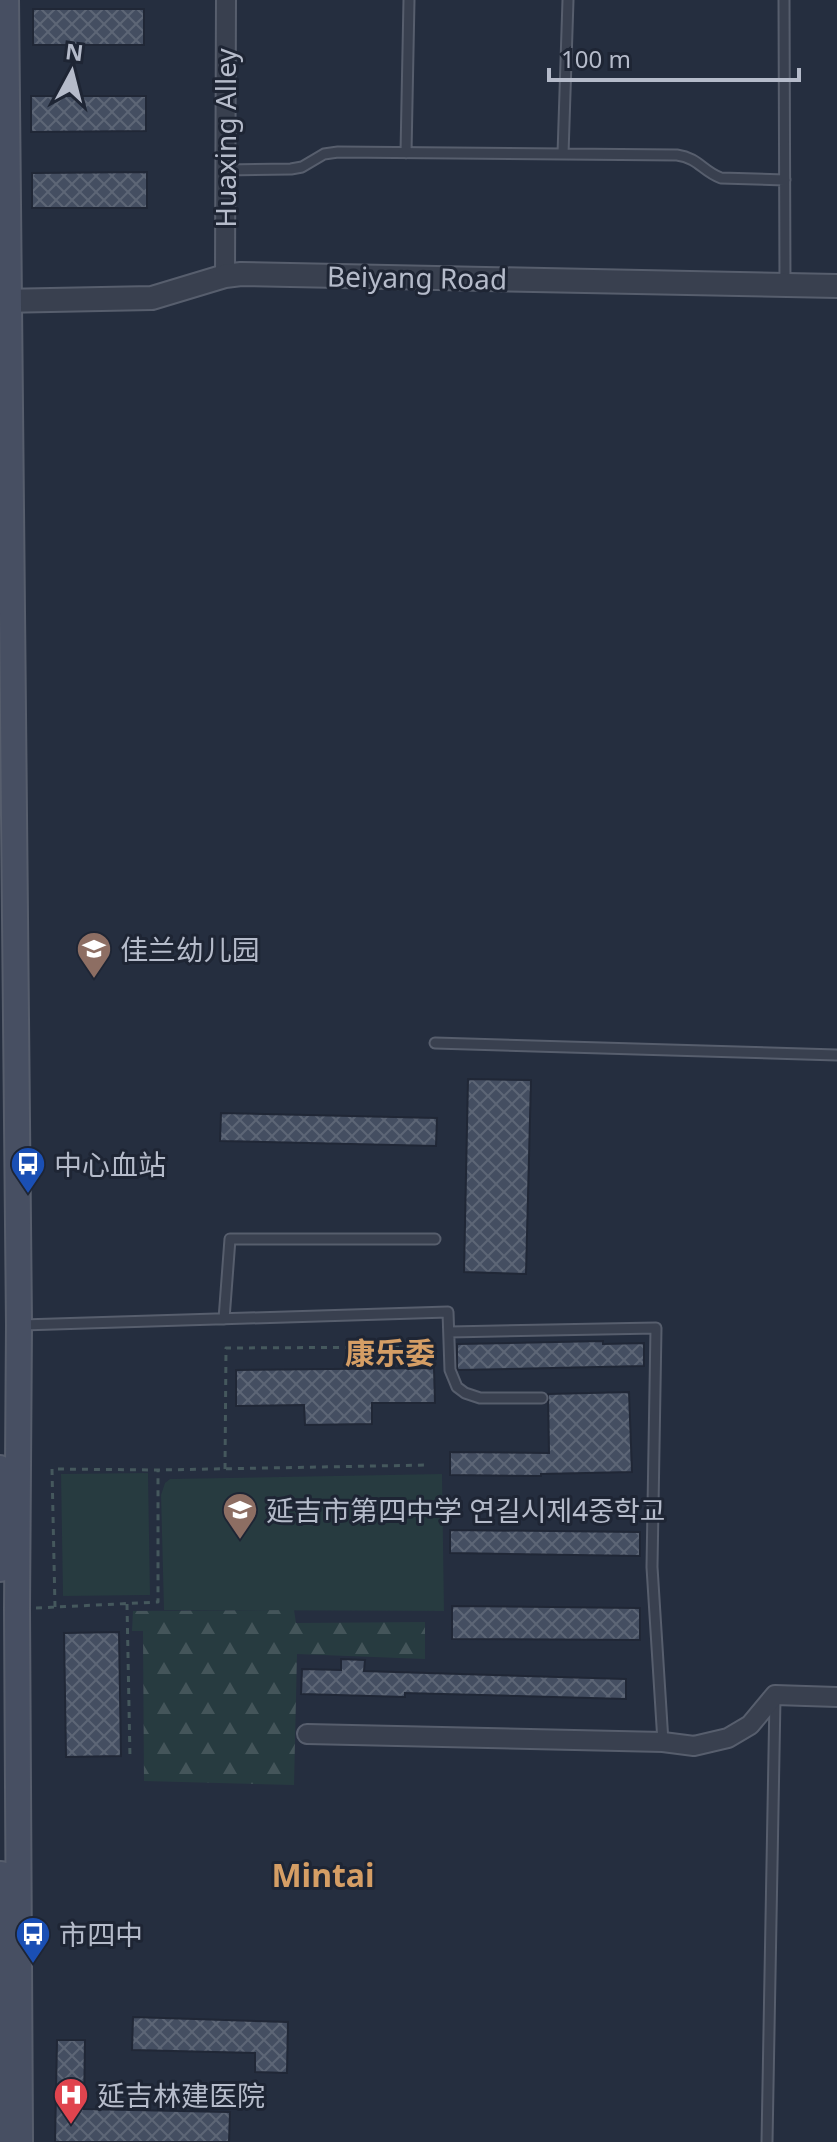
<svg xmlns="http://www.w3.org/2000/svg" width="837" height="2142" viewBox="0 0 837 2142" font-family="'Noto Sans','Noto Sans SC','Noto Sans KR',sans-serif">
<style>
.green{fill:#273b40}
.forest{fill:url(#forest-firs)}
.building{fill:url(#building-cross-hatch);stroke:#202736;stroke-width:2}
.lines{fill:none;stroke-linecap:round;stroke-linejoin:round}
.service-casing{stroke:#575e6d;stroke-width:13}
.minor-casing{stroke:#575e6d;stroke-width:22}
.tertiary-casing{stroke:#575e6d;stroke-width:26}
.secondary-casing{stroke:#575e6d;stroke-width:28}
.path{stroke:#45585d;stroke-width:3;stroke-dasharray:6 6;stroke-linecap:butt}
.service{stroke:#39404f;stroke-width:9}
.minor{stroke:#39404f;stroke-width:18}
.tertiary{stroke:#39404f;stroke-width:22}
.secondary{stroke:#474f62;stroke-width:24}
.labels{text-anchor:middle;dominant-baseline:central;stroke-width:6;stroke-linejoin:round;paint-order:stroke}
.street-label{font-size:28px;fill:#b5bbca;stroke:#1e2534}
.poi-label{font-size:28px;fill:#b5bbca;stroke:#1e2534;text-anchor:start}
.neighbourhood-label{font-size:30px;font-weight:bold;fill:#d59e65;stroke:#1e2534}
.quarter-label{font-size:32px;font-weight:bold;fill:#d59e65;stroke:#1e2534}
</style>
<defs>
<pattern id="forest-firs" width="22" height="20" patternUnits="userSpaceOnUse" patternTransform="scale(2)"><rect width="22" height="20" fill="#273b40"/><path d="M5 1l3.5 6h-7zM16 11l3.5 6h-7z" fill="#44555a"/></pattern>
<pattern id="building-cross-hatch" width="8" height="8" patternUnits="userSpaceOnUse" patternTransform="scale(2)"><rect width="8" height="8" fill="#444e61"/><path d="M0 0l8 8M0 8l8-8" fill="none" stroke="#5d6676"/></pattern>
</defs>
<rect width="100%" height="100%" fill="#252e3f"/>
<path class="green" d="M 148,1473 L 150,1595 L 63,1596 L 61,1474 Z
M 442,1474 L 444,1611 L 164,1610 L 161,1495 L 165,1483 L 170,1479 Z"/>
<path class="forest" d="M 294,1610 L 296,1623 L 425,1622 L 425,1659 L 297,1654 L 294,1785 L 144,1781 L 143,1631 L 132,1631 L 133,1611 Z"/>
<path class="building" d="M 33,9 L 144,9 L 144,45 L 33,45 Z
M 31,96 L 146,96 L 146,131 L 31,132 Z
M 147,172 L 147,208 L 32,208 L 32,173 Z
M 468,1079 L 531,1080 L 526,1274 L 464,1272 Z
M 221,1113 L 437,1118 L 436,1146 L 220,1141 Z
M 603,1341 L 603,1344 L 644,1343 L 644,1366 L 458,1370 L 457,1368 L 457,1344 Z
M 434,1368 L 435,1403 L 372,1403 L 372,1424 L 305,1425 L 304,1405 L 236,1406 L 236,1370 Z
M 629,1392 L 632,1472 L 541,1474 L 541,1476 L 450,1475 L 450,1452 L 549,1453 L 548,1394 Z
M 450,1530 L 640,1532 L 640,1556 L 450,1553 Z
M 452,1606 L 640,1608 L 640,1640 L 452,1639 Z
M 119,1632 L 121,1756 L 66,1757 L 64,1633 Z
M 341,1659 L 365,1660 L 364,1671 L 626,1679 L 626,1699 L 405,1693 L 405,1697 L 301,1694 L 302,1669 L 341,1670 Z
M 133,2017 L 288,2022 L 287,2073 L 255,2072 L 255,2053 L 132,2050 Z
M 57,2040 L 85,2040 L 84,2109 L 230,2112 L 229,2142 L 55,2142 Z"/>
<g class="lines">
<defs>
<path id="service" d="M 784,0 L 785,285
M 406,153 L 409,0
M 563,154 L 568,0
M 225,170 L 291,169 L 302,167 L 324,154 L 338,152 L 677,155 C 699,158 702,171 721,178 L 785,180
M 435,1043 L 837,1055
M 224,1319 L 230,1239 L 435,1239
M 22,1325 L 448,1312 L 450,1370 L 457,1387 L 465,1393 L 480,1398 L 542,1398
M 449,1332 L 656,1328 L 652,1567 L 663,1742
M 767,2142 L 775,1698"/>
<path id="minor" d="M 225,276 L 226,0
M 307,1734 L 663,1742 L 694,1746 L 728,1738 L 750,1725 L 775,1695 L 837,1697"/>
<path id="tertiary" d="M 0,301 L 152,298 L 225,276 L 241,274 L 837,286"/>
<path id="secondary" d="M 6,0 L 19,1325 L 17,1609 L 20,2142
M 0,1468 L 0,1569
M 1,1874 L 2,2142"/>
</defs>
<use href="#service" class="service-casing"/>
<use href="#minor" class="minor-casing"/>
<use href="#tertiary" class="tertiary-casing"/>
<use href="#secondary" class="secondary-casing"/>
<path class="path" d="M 225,1469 L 226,1348 L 429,1347
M 127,1604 L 130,1758
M 55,1607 L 52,1469 L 158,1470 L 428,1465
M 36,1608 L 158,1602 L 158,1470"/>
<use href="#service" class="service"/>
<use href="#minor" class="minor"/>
<use href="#tertiary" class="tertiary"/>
<use href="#secondary" class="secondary"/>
</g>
<defs>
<symbol id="school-pin" viewBox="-11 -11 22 30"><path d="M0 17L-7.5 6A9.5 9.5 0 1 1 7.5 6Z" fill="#8d6e63" stroke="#1e2534"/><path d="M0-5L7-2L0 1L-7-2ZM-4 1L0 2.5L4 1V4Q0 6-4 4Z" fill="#fff"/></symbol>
<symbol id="bus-pin" viewBox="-11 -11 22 30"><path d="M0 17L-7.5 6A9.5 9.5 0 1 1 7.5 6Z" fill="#1a4fb4" stroke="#1e2534"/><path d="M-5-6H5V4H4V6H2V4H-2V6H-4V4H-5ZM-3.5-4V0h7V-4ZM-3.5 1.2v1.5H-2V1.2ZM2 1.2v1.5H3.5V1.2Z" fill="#fff"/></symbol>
<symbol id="hospital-pin" viewBox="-11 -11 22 30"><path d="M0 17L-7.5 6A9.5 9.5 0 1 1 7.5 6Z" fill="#e0444e" stroke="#1e2534"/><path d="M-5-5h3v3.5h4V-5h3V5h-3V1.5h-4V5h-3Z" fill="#fff"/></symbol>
</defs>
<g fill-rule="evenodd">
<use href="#school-pin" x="74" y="929" width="40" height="54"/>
<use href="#bus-pin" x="8" y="1144" width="40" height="54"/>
<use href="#school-pin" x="220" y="1490" width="40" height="54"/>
<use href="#bus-pin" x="13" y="1914" width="40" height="54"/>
<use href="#hospital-pin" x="51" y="2075" width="40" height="54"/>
</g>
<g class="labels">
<g class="street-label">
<text transform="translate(225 138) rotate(-90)">Huaxing Alley</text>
<text transform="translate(417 277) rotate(1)">Beiyang Road</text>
</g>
<g class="poi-label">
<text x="120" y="949">佳兰幼儿园</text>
<text x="54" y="1164">中心血站</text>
<text x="266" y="1510">延吉市第四中学 연길시제4중학교</text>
<text x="59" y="1934">市四中</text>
<text x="97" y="2095">延吉林建医院</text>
</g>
<g class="neighbourhood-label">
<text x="390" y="1352">康乐委</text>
</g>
<g class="quarter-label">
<text x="323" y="1874">Mintai</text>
</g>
</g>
<g transform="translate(72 72) rotate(7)" stroke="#1e2534" stroke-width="6" paint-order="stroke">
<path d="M0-6L14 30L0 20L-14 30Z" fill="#b5bbca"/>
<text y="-12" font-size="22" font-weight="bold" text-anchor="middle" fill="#b5bbca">N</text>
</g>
<path d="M549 68v12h250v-12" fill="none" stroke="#b5bbca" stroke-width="4"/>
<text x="561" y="68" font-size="24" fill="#b5bbca" stroke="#1e2534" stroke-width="6" paint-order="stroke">100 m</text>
</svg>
